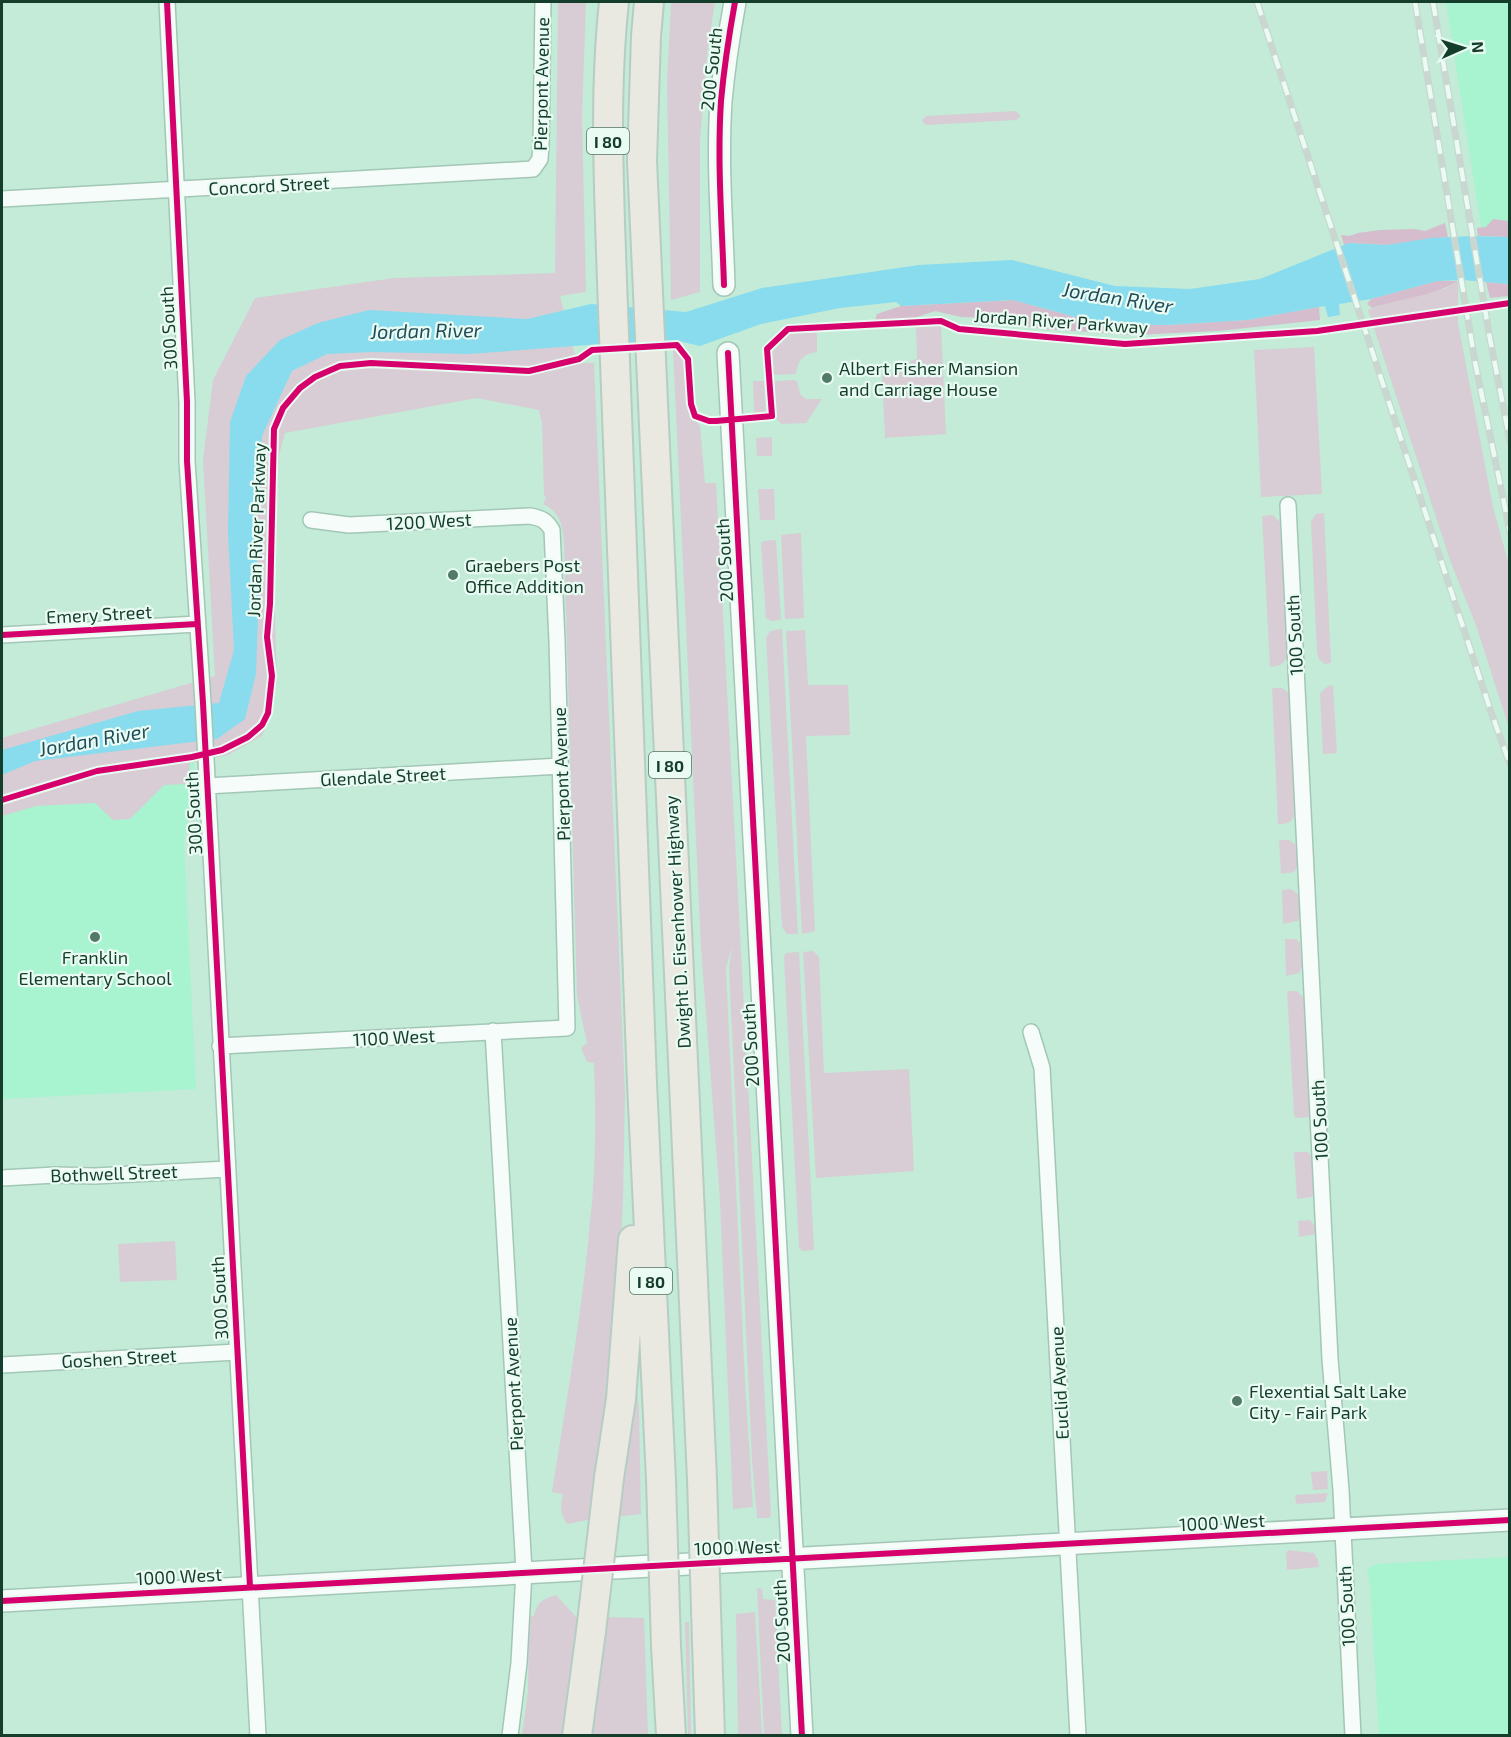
<svg xmlns="http://www.w3.org/2000/svg" width="1511" height="1737" viewBox="0 0 1511 1737" font-family="'Exo 2',sans-serif">
<style>
.built{fill:#a8f3d0}
.green{fill:#d8cdd5}
.forest{fill:#d5bdce}
.water{fill:#88dcee}
.lines{fill:none;stroke-linecap:round;stroke-linejoin:round}
.street-casing{stroke:#a3c7b6;stroke-width:18}
.secondary-casing{stroke:#a3c7b6;stroke-width:24}
.highway-casing{stroke:#b6cdc3;stroke-width:32}
.street{stroke:#f6fcf9;stroke-width:15}
.secondary{stroke:#f6fcf9;stroke-width:21}
.highway{stroke:#e9e8e1;stroke-width:28}
.rail-casing{stroke:#c9d7d0;stroke-width:7}
.rail{stroke:#e9fbf2;stroke-width:4.5;stroke-dasharray:14;stroke-linecap:butt}
.highway-bridge-casing{stroke:#b6cdc3;stroke-width:32;stroke-linecap:butt}
.highway-bridge{stroke:#e9e8e1;stroke-width:28}
.cycleway-casing{stroke:#e9fbf2;stroke-width:10}
.cycleway{stroke:#d6006c;stroke-width:6}
.poi-dot{fill:#527a68;stroke:#e9fbf2;stroke-width:2}
.labels{text-anchor:middle;dominant-baseline:central;stroke-width:4.5;stroke-linejoin:round;paint-order:stroke}
.shield{fill:#e9fbf2;stroke:#557667;stroke-width:1.5}
.shield-label{font-size:16px;font-weight:bold;fill:#153d2c}
.street-label{font-size:18px;fill:#153d2c;stroke:#e9fbf2}
.poi-label{font-size:18px;fill:#153d2c;stroke:#e9fbf2;text-anchor:start}
.water-label{font-size:20px;font-style:italic;fill:#1f4c5b;stroke:#e9fbf2}
</style>
<rect width="100%" height="100%" fill="#c3ebd7"/>
<path class="built" d="M 1446,2 L 1509,2 L 1509,227 L 1481,227 Z
M 194,762 L 193,784 L 184,843 L 196,1089 L 2,1099 L 2,806 L 166,765 Z
M 1509,1557 L 1509,1735 L 1379,1735 L 1370,1585 L 1367,1570 L 1376,1564 Z"/>
<path class="green" d="M 558,2 L 586,2 L 582,117 L 586,292 L 560,296 L 577,363 L 594,363 L 625,1094 L 623,1200 L 617,1316 L 593,1519 L 567,1524 C 560,1513 560,1506 563,1494 L 552,1492 C 566,1403 582,1313 590,1222 C 596,1170 596,1116 594,1063 L 587,1062 L 581,1048 L 587,1043 L 577,996 L 564,541 C 562,524 560,512 543,504 L 546,498 L 544,495 L 542,423 L 539,410 L 477,398 L 285,433 L 279,456 L 274,580 L 277,682 L 272,712 L 262,736 L 228,755 L 190,763 L 189,784 L 164,785 L 130,819 L 113,820 L 95,803 L 36,806 L 2,816 L 2,738 L 215,676 L 203,460 L 213,380 L 255,298 L 394,278 L 555,273 Z
M 671,2 L 715,2 L 708,46 L 700,140 L 700,292 L 671,300 L 667,82 Z
M 1016,111 L 1021,116 L 1016,120 L 926,125 L 922,121 L 926,116 Z
M 1458,281 L 1458,323 L 1493,507 L 1509,565 L 1509,728 L 1477,628 L 1451,563 L 1368,310 L 1396,300 L 1444,289 Z
M 941,326 L 946,434 L 885,438 L 882,373 L 911,371 L 910,361 L 917,359 L 916,327 Z
M 817,331 L 817,352 C 803,354 798,360 796,374 L 773,375 L 771,353 L 790,334 Z
M 1314,347 L 1322,494 L 1261,497 L 1254,350 Z
M 673,349 L 685,361 L 688,408 L 700,426 L 705,483 L 716,483 L 771,1515 L 769,1518 L 757,1518 L 752,1459 L 729,968 L 732,946 L 726,968 L 745,1382 L 753,1507 L 733,1509 L 720,1201 L 701,947 Z
M 794,380 L 797,381 L 800,394 L 806,399 L 822,399 L 806,423 L 782,424 L 776,419 L 774,381 Z
M 753,381 L 764,381 L 766,414 L 754,413 Z
M 772,437 L 772,456 L 757,456 L 756,438 Z
M 758,489 L 774,489 L 775,520 L 760,520 Z
M 1324,513 L 1331,663 L 1325,664 L 1319,659 L 1317,653 L 1311,521 L 1316,514 Z
M 1273,515 L 1280,522 L 1287,656 C 1284,665 1279,666 1270,667 L 1262,516 Z
M 801,533 L 804,618 L 785,619 L 781,535 Z
M 776,540 L 781,620 L 771,621 L 766,618 L 761,544 L 763,541 Z
M 782,629 L 798,934 L 787,934 L 782,927 L 766,638 L 770,631 Z
M 805,630 L 808,685 L 848,685 L 850,735 L 806,736 L 815,931 L 802,934 L 786,631 Z
M 1330,685 L 1333,686 L 1337,753 L 1323,754 L 1320,694 L 1324,689 Z
M 1272,688 L 1282,688 L 1289,693 L 1289,699 L 1295,814 C 1292,823 1287,824 1278,824 Z
M 1279,840 L 1289,840 L 1295,844 C 1298,853 1300,864 1294,872 L 1281,874 Z
M 1291,889 L 1300,896 L 1300,915 L 1298,921 L 1283,924 L 1282,890 Z
M 1285,939 L 1296,939 L 1300,943 L 1302,967 L 1299,973 L 1286,976 Z
M 813,951 L 819,957 L 824,1073 L 909,1069 L 914,1171 L 816,1178 L 803,952 Z
M 799,952 L 814,1250 L 802,1251 L 799,1247 L 784,957 L 786,953 Z
M 1287,991 L 1297,991 L 1305,999 L 1311,1117 L 1296,1118 L 1294,1115 Z
M 1294,1152 C 1299,1152 1305,1151 1309,1153 C 1316,1158 1316,1190 1312,1197 L 1297,1199 Z
M 1310,1220 L 1316,1227 L 1317,1234 L 1299,1237 L 1298,1221 Z
M 175,1241 L 177,1280 L 120,1282 L 118,1244 Z
M 635,1378 L 639,1407 L 641,1514 L 615,1517 Z
M 1327,1471 L 1328,1489 L 1313,1490 L 1311,1472 Z
M 1328,1493 L 1325,1502 L 1296,1504 L 1295,1495 Z
M 1288,1550 L 1314,1553 L 1318,1560 L 1319,1567 L 1287,1570 L 1286,1554 Z
M 757,1588 L 762,1589 L 763,1599 L 775,1600 L 782,1735 L 764,1735 Z
M 556,1595 L 579,1620 L 575,1630 L 563,1735 L 522,1736 L 528,1691 L 529,1617 L 534,1616 C 537,1602 543,1599 556,1595 Z
M 755,1612 L 762,1735 L 738,1735 L 736,1614 Z
M 602,1617 L 644,1618 L 648,1735 L 586,1736 Z
M 685,1622 L 689,1622 L 691,1735 L 688,1735 Z"/>
<path class="forest" d="M 1493,219 L 1509,221 L 1509,237 L 1478,236 L 1477,228 L 1486,227 Z
M 1445,223 L 1448,237 L 1387,245 L 1349,243 L 1344,245 L 1341,235 L 1350,236 L 1358,233 L 1380,230 L 1414,229 L 1425,231 Z
M 1437,281 L 1458,281 C 1432,297 1401,298 1372,308 L 1367,304 L 1371,299 Z
M 1486,282 L 1509,284 L 1509,296 L 1490,298 Z
M 1013,300 L 1101,324 L 1167,325 L 1247,320 L 1319,307 L 1320,320 L 1218,331 L 1133,335 L 1043,329 L 1005,323 L 989,318 L 961,317 L 935,311 L 911,319 L 875,321 L 877,314 L 901,306 Z"/>
<path class="water" d="M 1471,236 L 1509,237 L 1509,284 L 1463,280 L 1437,281 L 1371,299 L 1339,304 L 1340,315 L 1328,317 L 1325,306 L 1247,320 L 1167,325 L 1101,324 L 1013,300 L 901,306 L 896,302 L 840,308 L 761,324 L 700,346 L 679,341 L 601,344 L 469,354 L 371,352 L 327,354 L 292,371 L 262,436 L 254,517 L 259,589 L 256,674 L 245,719 L 217,739 L 35,761 L 2,775 L 2,750 L 138,711 L 219,703 L 234,650 L 228,533 L 230,422 L 246,376 L 280,340 L 318,323 L 369,310 L 527,319 L 591,304 L 686,312 L 762,288 L 919,265 L 1012,260 L 1115,286 L 1190,289 L 1260,279 L 1349,243 L 1387,245 L 1431,238 Z"/>
<g class="lines">
<defs>
<path id="street" d="M 167,2 L 187,402 L 187,461 L 203,703 L 258,1736
M 2,199 L 533,169 L 540,159 L 541,145 L 543,2
M 1288,505 L 1330,1359 L 1341,1490 L 1353,1736
M 2,635 L 197,624
M 206,786 L 560,766
M 493,1031 L 524,1571 L 519,1663 L 510,1736
M 1031,1032 L 1042,1068 L 1078,1736
M 220,1046 L 567,1028 L 557,641 L 552,530 C 546,520 541,518 530,516 L 349,525 L 311,520
M 2,1178 L 55,1175 L 95,1176 L 227,1169
M 2,1365 L 237,1352"/>
<path id="secondary" d="M 724,285 C 722,224 717,162 721,101 C 724,68 729,35 735,2
M 728,353 L 802,1736
M 2,1601 C 504,1571 1007,1550 1510,1520"/>
<path id="highway" d="M 614,2 C 604,94 609,188 612,281 L 642,1083 L 661,1480
M 649,2 L 646,36 L 642,161 L 702,1479
M 609,1478 L 621,1399 L 633,1240
M 707,1642 L 710,1736
M 666,1646 L 671,1736
M 577,1736 L 591,1631"/>
</defs>
<use href="#street" class="street-casing"/>
<use href="#secondary" class="secondary-casing"/>
<use href="#highway" class="highway-casing"/>
<use href="#street" class="street"/>
<use href="#secondary" class="secondary"/>
<use href="#highway" class="highway"/>
<defs>
<path id="rail" d="M 1257,2 L 1491,712 L 1510,764
M 1415,2 L 1475,362 L 1510,532
M 1433,2 L 1490,339 L 1510,441"/>
</defs>
<use href="#rail" class="rail-casing"/>
<use href="#rail" class="rail"/>
<defs>
<path id="highway-bridge" d="M 702,1479 L 707,1642
M 661,1480 L 666,1646
M 591,1631 L 609,1478"/>
</defs>
<use href="#highway-bridge" class="highway-bridge-casing"/>
<use href="#highway-bridge" class="highway-bridge"/>
<defs>
<path id="cycleway" d="M 167,2 L 187,402 L 187,461 L 203,703 L 250,1587
M 724,285 C 722,224 717,162 721,101 C 724,68 729,35 735,2
M 728,353 L 802,1736
M 2,635 L 197,624
M 2,800 L 97,771 L 192,757 L 222,750 L 248,737 L 262,725 L 268,713 L 272,676 L 267,637 L 270,604 L 274,429 L 283,408 L 300,388 L 315,377 L 340,366 L 371,363 L 529,371 L 579,359 L 592,350 L 677,345 L 688,359 L 691,404 L 695,416 L 709,421 L 716,421 L 772,416 L 767,349 L 788,329 L 941,321 L 959,329 L 1125,344 L 1317,331 L 1510,303
M 2,1601 C 504,1571 1007,1550 1510,1520"/>
</defs>
<use href="#cycleway" class="cycleway-casing"/>
<use href="#cycleway" class="cycleway"/>
</g>
<g class="poi-dot">
<circle cx="827" cy="378" r="6"/>
<circle cx="453" cy="575" r="6"/>
<circle cx="95" cy="937" r="6"/>
<circle cx="1237" cy="1401" r="6"/>
</g>
<g class="labels">
<g class="shield">
<rect x="587" y="128" width="42" height="26" rx="4.5"/>
<rect x="649" y="752" width="42" height="26" rx="4.5"/>
<rect x="630" y="1268" width="42" height="26" rx="4.5"/>
</g>
<g class="shield-label">
<text x="608" y="141">I 80</text>
<text x="670" y="765">I 80</text>
<text x="651" y="1281">I 80</text>
</g>
<g class="street-label">
<text transform="translate(711 69) rotate(-84)">200 South</text>
<text transform="translate(541 84) rotate(-89)">Pierpont Avenue</text>
<text transform="translate(269 185) rotate(-3)">Concord Street</text>
<text transform="translate(1061 321) rotate(4)">Jordan River Parkway</text>
<text transform="translate(168 328) rotate(-93)">300 South</text>
<text transform="translate(429 521) rotate(-3)">1200 West</text>
<text transform="translate(256 530) rotate(-88)">Jordan River Parkway</text>
<text transform="translate(724 560) rotate(-93)">200 South</text>
<text transform="translate(99 614) rotate(-3)">Emery Street</text>
<text transform="translate(1294 635) rotate(-93)">100 South</text>
<text transform="translate(561 774) rotate(-92)">Pierpont Avenue</text>
<text transform="translate(383 776) rotate(-3)">Glendale Street</text>
<text transform="translate(193 813) rotate(-93)">300 South</text>
<text transform="translate(677 922) rotate(-93)">Dwight D. Eisenhower Highway</text>
<text transform="translate(394 1037) rotate(-3)">1100 West</text>
<text transform="translate(750 1045) rotate(-93)">200 South</text>
<text transform="translate(1319 1120) rotate(-93)">100 South</text>
<text transform="translate(114 1173) rotate(-2)">Bothwell Street</text>
<text transform="translate(219 1298) rotate(-93)">300 South</text>
<text transform="translate(119 1358) rotate(-3)">Goshen Street</text>
<text transform="translate(1059 1383) rotate(-93)">Euclid Avenue</text>
<text transform="translate(513 1384) rotate(-93)">Pierpont Avenue</text>
<text transform="translate(1222 1522) rotate(-3)">1000 West</text>
<text transform="translate(737 1547) rotate(-2)">1000 West</text>
<text transform="translate(179 1576) rotate(-3)">1000 West</text>
<text transform="translate(1346 1606) rotate(-93)">100 South</text>
<text transform="translate(781 1621) rotate(-93)">200 South</text>
</g>
<g class="poi-label">
<text x="839" y="368">Albert Fisher Mansion<tspan x="839" dy="21">and Carriage House</tspan></text>
<text x="465" y="565">Graebers Post<tspan x="465" dy="21">Office Addition</tspan></text>
<text x="95" y="957" text-anchor="middle">Franklin<tspan x="95" dy="21">Elementary School</tspan></text>
<text x="1249" y="1391">Flexential Salt Lake<tspan x="1249" dy="21">City - Fair Park</tspan></text>
</g>
<g class="water-label">
<text transform="translate(1118 297) rotate(9)">Jordan River</text>
<text transform="translate(426 330) rotate(-1)">Jordan River</text>
<text transform="translate(94 739) rotate(-10)">Jordan River</text>
</g>
</g>
<rect width="1511" height="1737" fill="none" stroke="#153d2c" stroke-width="6"/>
<g transform="translate(1463 48) rotate(87)" stroke="#e9fbf2" stroke-width="4.5" paint-order="stroke">
<path d="M0-4.5L10 22L0 15L-10 22Z" fill="#153d2c"/>
<text y="-9" font-size="16" font-weight="bold" text-anchor="middle" fill="#153d2c">N</text>
</g>
</svg>
